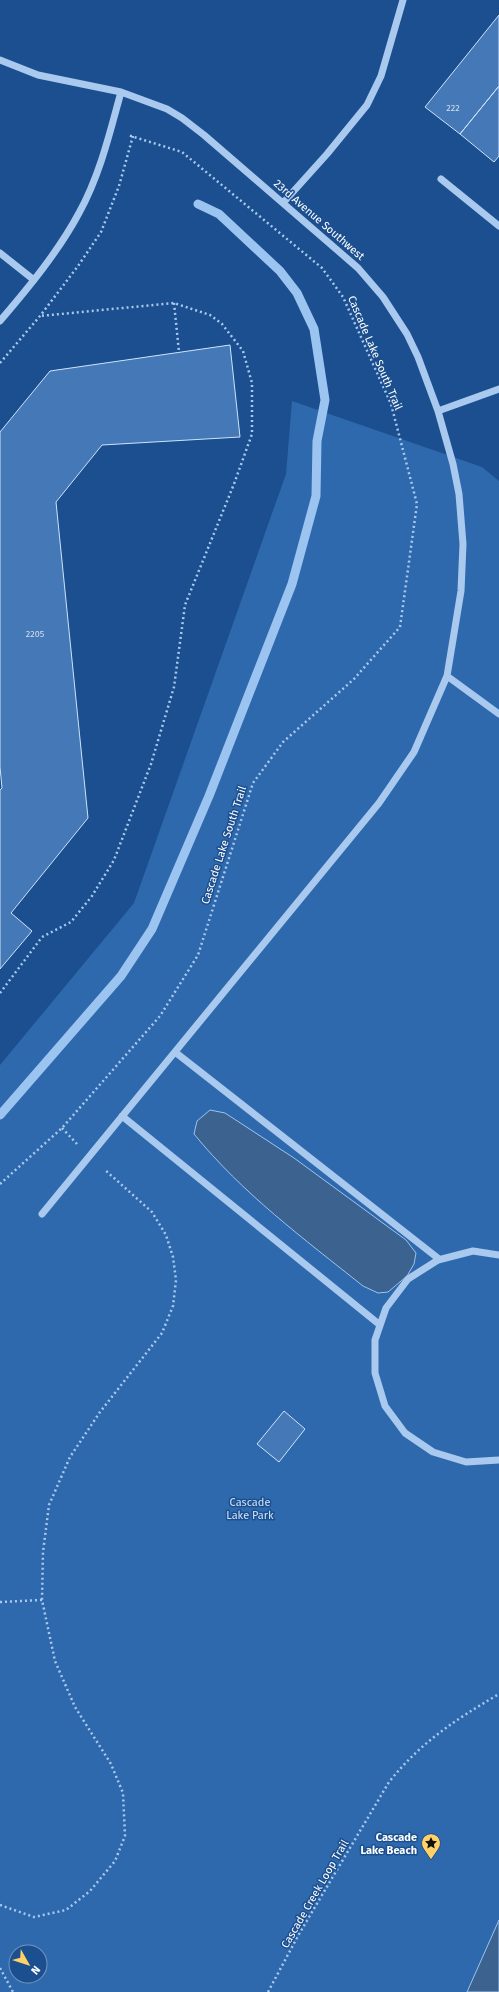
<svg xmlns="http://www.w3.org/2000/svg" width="499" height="1992" viewBox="0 0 499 1992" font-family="'Fira Sans',sans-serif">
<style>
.green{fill:#2e69ad;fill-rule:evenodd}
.water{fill:#3c6290;stroke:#9cc4f0}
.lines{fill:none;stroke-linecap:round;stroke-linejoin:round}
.stream{stroke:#9cc4f0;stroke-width:9}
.building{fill:#4478b7;stroke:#cfe3fa}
.path{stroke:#a9c9ee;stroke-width:2.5;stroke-dasharray:2 3;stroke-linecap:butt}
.minor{stroke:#a9c9ee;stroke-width:7}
.labels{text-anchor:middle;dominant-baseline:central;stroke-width:3;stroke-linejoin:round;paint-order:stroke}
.number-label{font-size:9px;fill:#d0dded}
.street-label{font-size:11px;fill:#fff;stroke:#1b4f8f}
.park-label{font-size:11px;fill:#cfe3fa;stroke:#1b4f8f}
.poi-label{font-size:11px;font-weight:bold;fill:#fff;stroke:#1b4f8f;text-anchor:end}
</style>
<rect width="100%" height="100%" fill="#1b4f8f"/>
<path class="green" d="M 292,401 L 482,467 L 499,481 L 499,1992 L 0,1992 L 0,1065 L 134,903 L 286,474 ZM 16,1952 L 40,1952 L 40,1976 L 16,1976 Z"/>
<path class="water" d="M 210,1110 L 225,1113 L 294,1158 L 406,1240 L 416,1253 L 414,1264 L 407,1276 L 388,1292 L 378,1293 L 363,1286 C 304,1239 242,1193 194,1134 L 197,1121 Z
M 499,1920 L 499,1992 L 467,1992 Z"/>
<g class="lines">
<path class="stream" d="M 0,1115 L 121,976 L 152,929 L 209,796 L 292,584 L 316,496 L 317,441 L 325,400 L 314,329 L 297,293 L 280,271 L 219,214 L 198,204"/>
</g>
<path class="building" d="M 499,15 L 499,86 L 460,134 L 425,107 Z
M 499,86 L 499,156 L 494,162 L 460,134 Z
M 230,345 L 240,437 L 102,445 L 56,502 L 88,818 L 11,913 L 32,931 L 0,969 L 0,790 L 2,788 L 0,767 L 0,432 L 50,371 Z
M 284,1411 L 305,1429 L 279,1462 L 257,1444 Z"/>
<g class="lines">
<path class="path" d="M 174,303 L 179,352
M 0,363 L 40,316 L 78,266 L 101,232 L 119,186 L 133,136
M 0,993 L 42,937 L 71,922 L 92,896 L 114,860 L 151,764 L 174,687 L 185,605 L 234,484 L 252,434 L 252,383 L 243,351 L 222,324 L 210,315 L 174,303 L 40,316
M 62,1128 L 77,1144
M 0,1184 L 62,1128 L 160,1016 L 198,955 L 253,783 L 283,742 L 354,679 L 400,627 L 417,504 L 391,404 L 343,297 L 322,268 L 182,152 L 128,135
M 0,1602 L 42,1600
M 0,1905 L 34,1917 L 66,1910 L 90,1891 L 115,1861 L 125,1836 L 123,1793 L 111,1764 L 75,1707 L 55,1661 L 42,1600 L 43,1552 L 49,1505 L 70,1457 L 100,1412 L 162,1333 L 173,1306 L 176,1280 L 173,1257 L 166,1235 L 152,1212 L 104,1169
M 0,1968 L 13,1992
M 268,1992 L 299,1934 L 389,1782 C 421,1742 455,1720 499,1694"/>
<path class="minor" d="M 0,60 L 38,75 L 121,92 L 167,109 L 182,118 L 204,135 L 358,268 L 383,297 L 407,334 L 418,357 L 438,411 L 453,464 L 459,494 L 463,544 L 461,591 L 447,676 L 414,752 L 379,803 L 42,1214
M 441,179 L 499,226
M 283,203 L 327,154 L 367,105 L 381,76 L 403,0
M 0,253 L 34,280
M 0,321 C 29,287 58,252 79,213 C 100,175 110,132 121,92
M 438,411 L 499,389
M 447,676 L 499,714
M 175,1052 L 439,1259
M 122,1116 L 380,1325
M 499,1255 L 473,1251 L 438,1260 L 408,1279 L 386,1308 L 375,1340 L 375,1373 L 385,1406 L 405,1433 L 433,1452 L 466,1462 L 499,1460"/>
</g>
<defs>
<symbol id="sight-pin" viewBox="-11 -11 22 30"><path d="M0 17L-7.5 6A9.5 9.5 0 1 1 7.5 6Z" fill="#ffd166" stroke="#1b4f8f"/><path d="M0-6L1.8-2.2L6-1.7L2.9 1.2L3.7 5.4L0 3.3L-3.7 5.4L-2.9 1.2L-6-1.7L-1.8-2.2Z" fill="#111"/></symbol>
</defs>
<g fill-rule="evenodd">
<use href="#sight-pin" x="420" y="1832" width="22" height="30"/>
</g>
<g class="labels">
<g class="number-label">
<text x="453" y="108">222</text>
<text x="35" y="634">2205</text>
</g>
<g class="street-label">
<text transform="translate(319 220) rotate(41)">23rd Avenue Southwest</text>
<text transform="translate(375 353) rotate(67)">Cascade Lake South Trail</text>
<text transform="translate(224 845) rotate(-72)">Cascade Lake South Trail</text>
<text transform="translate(315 1894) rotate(-60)">Cascade Creek Loop Trail</text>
</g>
<g class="park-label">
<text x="250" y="1502">Cascade<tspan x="250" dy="13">Lake Park</tspan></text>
</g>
<g class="poi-label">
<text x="417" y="1837">Cascade<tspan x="417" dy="13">Lake Beach</tspan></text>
</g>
</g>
<g transform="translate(28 1964) rotate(129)"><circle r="19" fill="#1b4f8f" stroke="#7695bc"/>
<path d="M0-3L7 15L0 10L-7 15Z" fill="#ffd166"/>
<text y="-6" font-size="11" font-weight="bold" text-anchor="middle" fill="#ffffff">N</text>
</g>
</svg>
